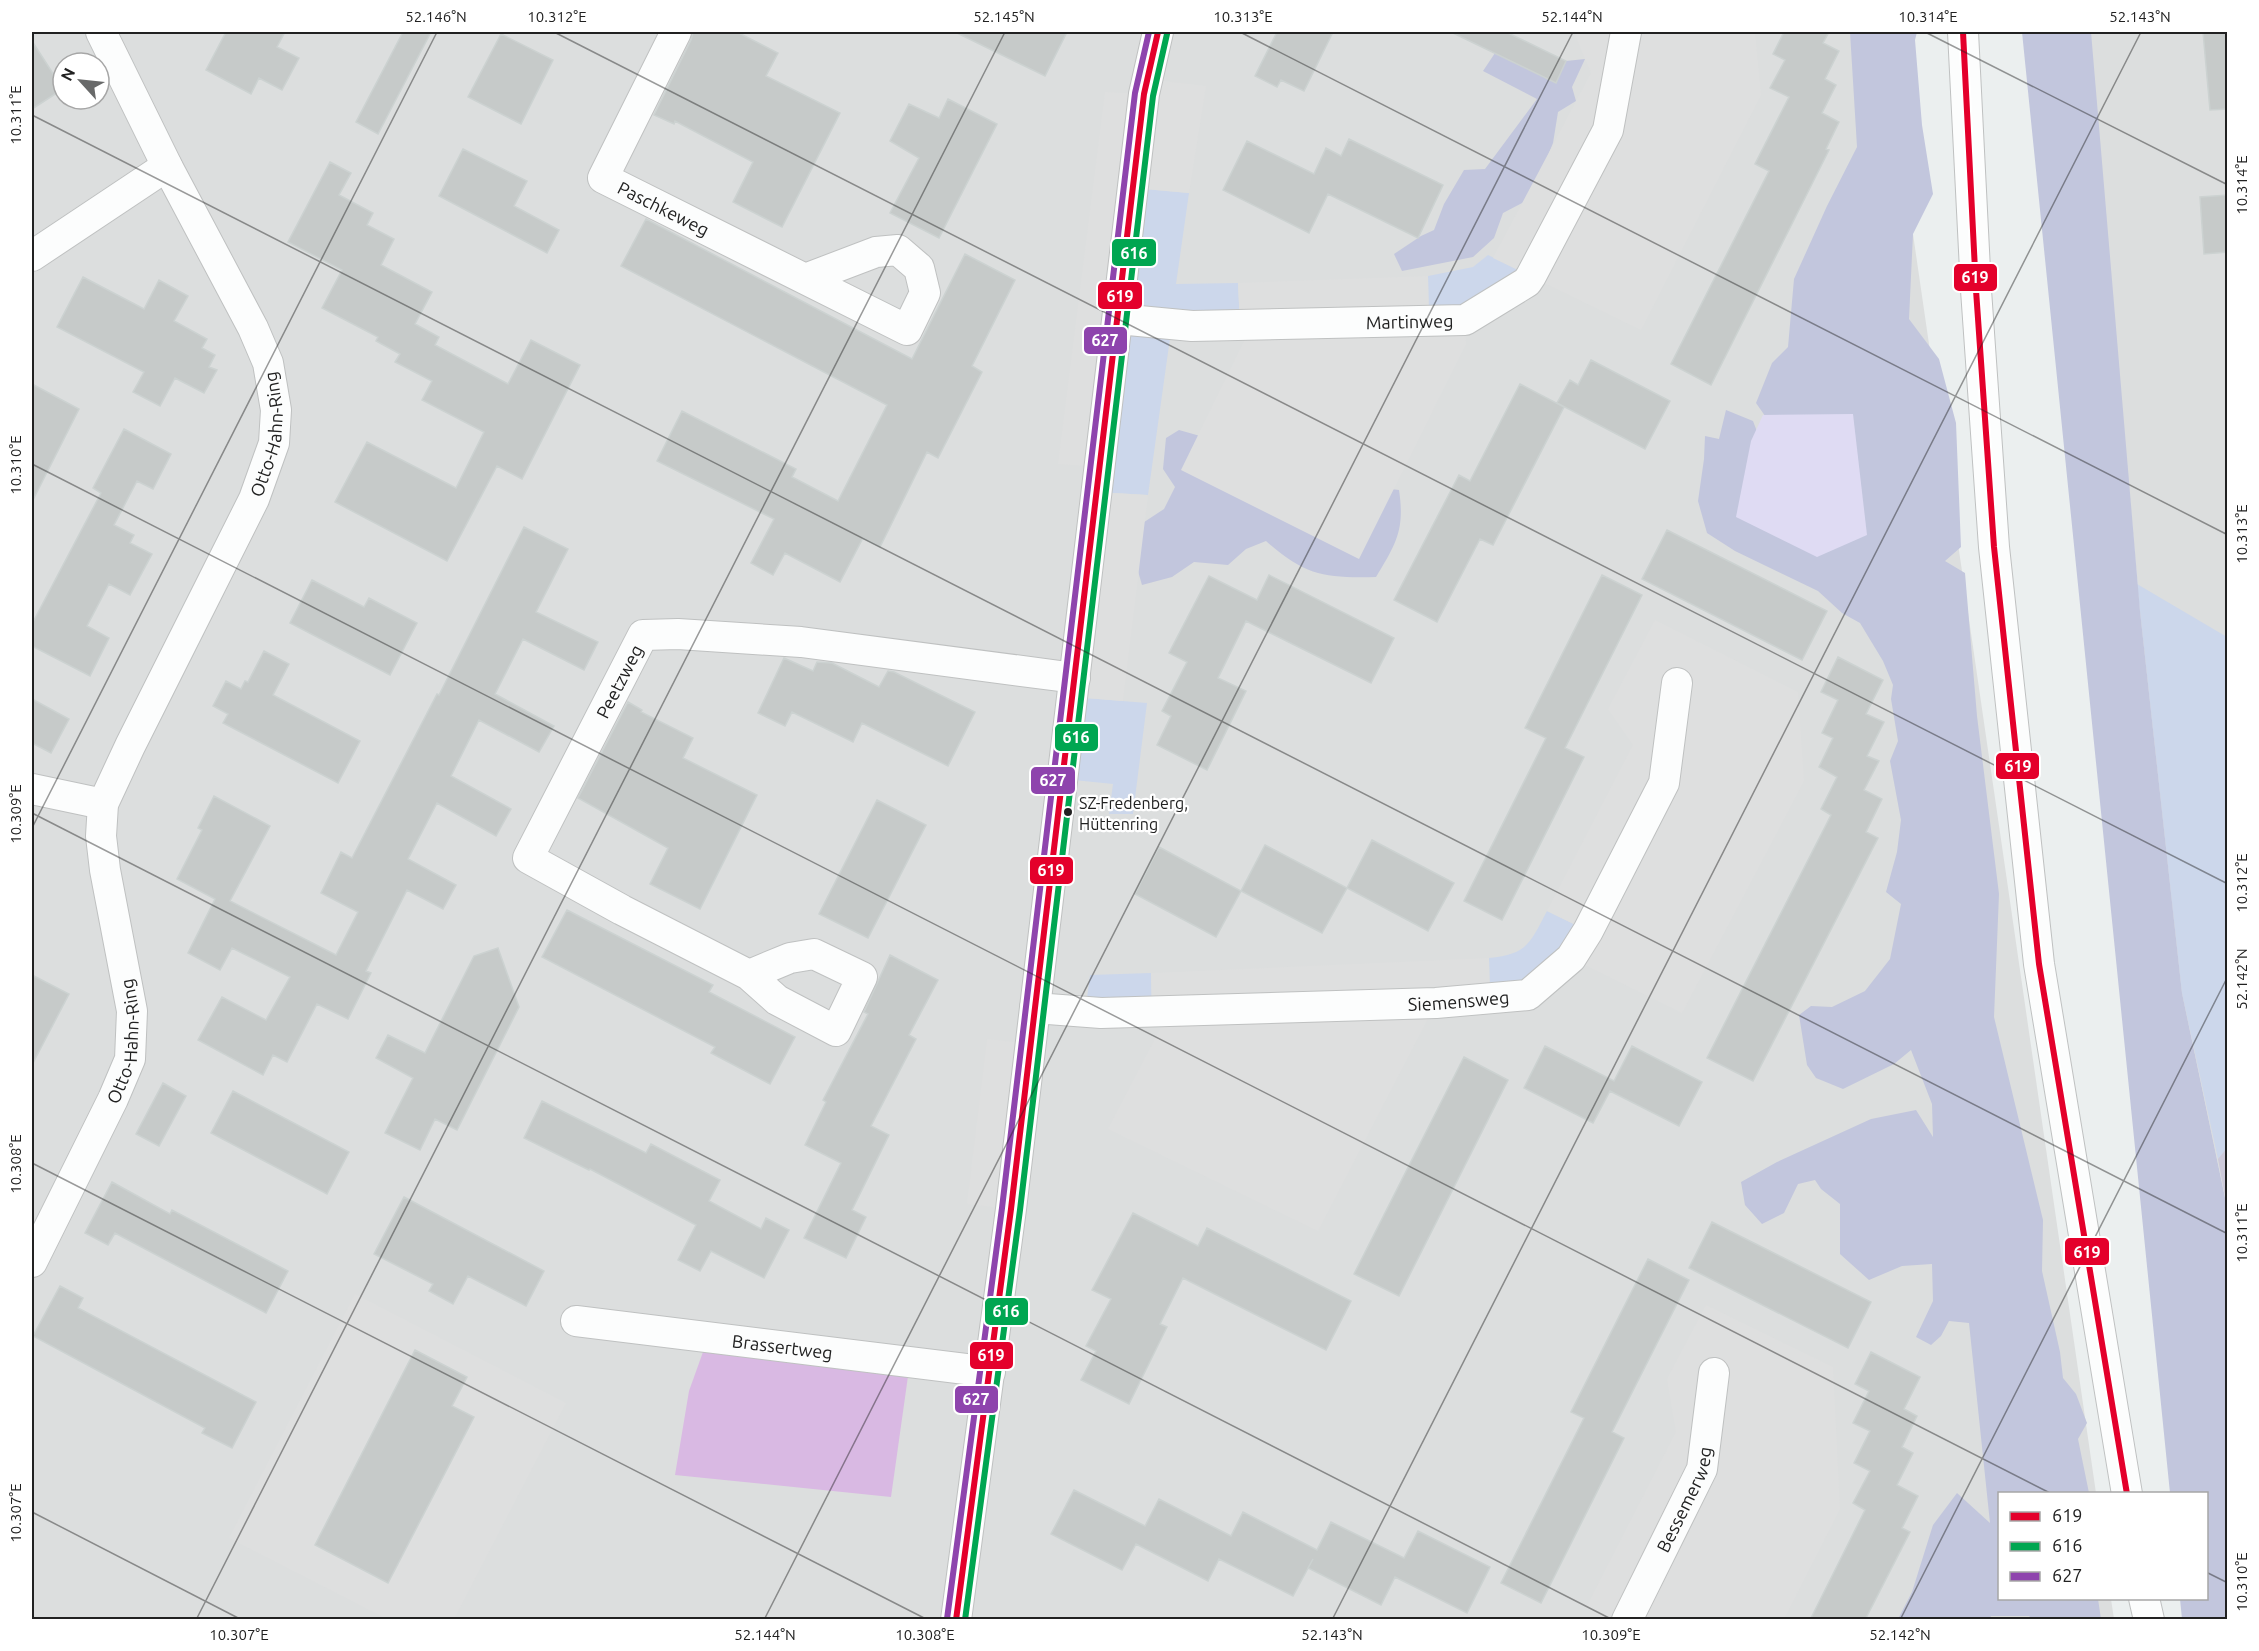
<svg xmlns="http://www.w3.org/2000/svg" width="2259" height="1651" viewBox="0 0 2259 1651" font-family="Ubuntu,sans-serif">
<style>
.residential{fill:#dcdede;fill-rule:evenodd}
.grass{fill:#ccd7eb}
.forest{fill:#c2c6dd}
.cemetery{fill:#cdcada}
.park{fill:#dfdbf3}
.pitch{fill:#d9b9e3}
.parking{fill:#dedfdf}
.building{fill:#c6cac9;stroke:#ccd2d1;stroke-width:1.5}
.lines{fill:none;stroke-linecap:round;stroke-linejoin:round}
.minor-casing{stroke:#bfc1c1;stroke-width:32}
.minor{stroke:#fcfdfd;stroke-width:30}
.bus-1-casing{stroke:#fff;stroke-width:10}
.bus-2-casing{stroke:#fff;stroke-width:10}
.bus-3-casing{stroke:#fff;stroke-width:10}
.bus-1{stroke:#e4002b;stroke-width:6}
.bus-2{stroke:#00a651;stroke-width:6}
.bus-3{stroke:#8e44ad;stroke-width:6}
.ticks{fill:none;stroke:#212121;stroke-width:1.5;stroke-opacity:0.45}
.bus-dot{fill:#212121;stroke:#fff;stroke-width:2}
.labels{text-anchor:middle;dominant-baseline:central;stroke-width:4.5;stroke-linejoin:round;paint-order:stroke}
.bus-label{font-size:16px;fill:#212121;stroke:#fff;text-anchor:start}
.street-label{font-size:18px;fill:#212121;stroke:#fff}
.line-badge{stroke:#fff;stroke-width:2}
.badge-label{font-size:16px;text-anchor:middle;font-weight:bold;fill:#fff}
.neatline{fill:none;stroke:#212121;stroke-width:2}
.ticks-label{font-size:15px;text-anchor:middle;fill:#212121}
</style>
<rect width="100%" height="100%" fill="#ebefef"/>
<path class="residential" d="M 32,32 L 1881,32 L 1913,234 L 2096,1493 L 2000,1494 L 2000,1598 L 2111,1599 L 2114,1619 L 32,1620 ZM 63,63 L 99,63 L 99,99 L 63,99 Z
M 2088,32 L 2227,32 L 2227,1207 L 2182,993 L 2140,611 Z"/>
<path class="grass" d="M 1133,188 L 1189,193 L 1176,284 L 1238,283 L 1240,326 L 1172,324 L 1148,495 L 1097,492 Z
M 1488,255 L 1531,276 L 1429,321 L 1428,276 L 1473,267 Z
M 2137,584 L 2227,637 L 2228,1147 L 2218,1159 L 2182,993 Z
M 1073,697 L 1147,703 L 1133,814 L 1109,814 L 1113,784 L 1064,779 Z
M 1547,911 L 1588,931 L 1571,958 L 1490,998 L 1489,958 C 1528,954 1530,943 1547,911 Z
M 1151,973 L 1152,1012 L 1085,1013 L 1090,975 Z"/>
<path class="forest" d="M 1850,32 L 1917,32 L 1915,40 L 1922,125 L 1933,194 L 1913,234 L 1909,319 L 1939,359 L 1956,423 L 1961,547 L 1945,561 L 1965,573 L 1977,716 L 1999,894 L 1994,1017 L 2043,1220 L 2042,1271 L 2060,1352 L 2063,1378 L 2076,1394 L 2087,1423 L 2078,1439 L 2089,1493 L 2000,1494 L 2000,1598 L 2098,1599 L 2101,1619 L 2033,1620 L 2029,1616 L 1991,1616 L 1989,1620 L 1898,1619 L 1912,1592 L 1933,1525 L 1957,1493 L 1990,1523 L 1969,1323 L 1949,1321 L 1941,1336 L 1931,1345 L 1916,1337 L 1933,1301 L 1932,1264 L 1902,1266 L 1869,1280 L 1840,1254 L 1840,1204 L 1821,1189 L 1815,1180 L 1798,1184 L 1784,1213 L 1762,1224 L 1745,1205 L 1741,1182 L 1777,1162 L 1871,1119 L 1916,1110 L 1933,1137 L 1932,1104 L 1911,1050 L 1894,1064 L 1843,1089 L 1816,1078 L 1807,1065 L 1799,1015 L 1811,1006 L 1832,1007 L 1865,991 L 1890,959 L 1901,904 L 1886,892 L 1897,852 L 1901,820 L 1890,761 L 1898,741 L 1891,699 L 1893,685 L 1883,661 L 1860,623 L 1842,613 L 1818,591 L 1735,551 L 1707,533 L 1698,501 L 1704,459 L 1705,436 L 1719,439 L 1726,410 L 1753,421 L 1764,450 L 1770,423 L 1756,403 L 1772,363 L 1788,347 L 1794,279 L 1827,206 L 1857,147 Z
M 2022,32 L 2091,32 L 2140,611 L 2182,993 L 2227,1207 L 2227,1619 L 2182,1619 L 2180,1599 L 2206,1598 L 2206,1494 L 2170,1493 Z
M 1495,53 L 1556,82 L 1566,61 L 1585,59 L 1572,87 L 1576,101 L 1558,112 L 1553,143 L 1541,173 L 1524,202 L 1503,213 L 1494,238 L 1473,257 L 1402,271 L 1394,254 L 1421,236 L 1434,230 L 1444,204 L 1464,170 L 1485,169 L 1537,99 L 1483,71 Z
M 1179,430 L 1382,488 L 1399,490 C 1405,530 1396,544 1376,577 C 1324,578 1306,576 1266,541 L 1246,549 L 1228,565 L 1194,562 L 1172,577 L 1142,585 L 1133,554 L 1132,530 L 1164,509 L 1175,487 L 1163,469 L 1166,438 Z"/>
<path class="cemetery" d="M 2227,1148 L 2227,1207 L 2218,1159 Z"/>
<path class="park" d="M 1853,414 L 1867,535 L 1817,557 L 1736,517 L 1751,441 L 1763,415 Z"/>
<path class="pitch" d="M 708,1338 L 910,1362 L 891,1497 L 675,1475 L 689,1391 Z"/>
<path class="parking" d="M 1574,32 L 1755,32 L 1761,95 L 1641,330 L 1493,258 L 1591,73 Z
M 1147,79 L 1206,86 L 1189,193 L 1134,188 L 1100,467 L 1058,464 L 1105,92 L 1144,94 Z
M 1428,276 L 1429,321 L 1465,320 L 1466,344 L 1359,559 L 1181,470 L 1251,327 L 1240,326 L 1238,283 Z
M 1097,492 L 1148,495 L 1123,701 L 1073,697 Z
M 1655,620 L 1798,692 L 1804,781 L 1682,1013 L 1571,958 L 1588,931 L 1547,911 L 1633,745 L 1608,709 Z
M 1489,958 L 1490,998 L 1436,1003 L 1318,1231 L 1108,1129 L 1169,1012 L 1152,1012 L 1151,973 Z
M 987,1039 L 1030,1044 L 1011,1209 L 967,1204 Z
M 355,1294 L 566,1403 L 454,1619 L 387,1619 L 229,1538 Z
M 1706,1305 L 1833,1367 L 1840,1509 L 1784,1619 L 1597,1619 L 1601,1612 L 1587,1606 L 1676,1432 L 1667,1379 Z"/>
<path class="building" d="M 226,32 L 285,32 L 277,47 L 299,58 L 282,90 L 259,78 L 251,94 L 206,70 Z
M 403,32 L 431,32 L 378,134 L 356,122 Z
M 693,32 L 737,32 L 778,53 L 766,76 L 840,113 L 782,227 L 733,202 L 753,162 L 675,121 L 674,124 L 654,115 L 691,40 Z
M 955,32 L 1067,32 L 1045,76 Z
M 1277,32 L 1333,32 L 1304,91 L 1281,80 L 1277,87 L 1255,76 Z
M 1451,32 L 1506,32 L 1566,61 L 1556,83 Z
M 1784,32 L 1829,32 L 1823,43 L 1839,51 L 1825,79 L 1836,85 L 1822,113 L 1839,122 L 1826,149 L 1829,150 L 1711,385 L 1671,364 L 1769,171 L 1755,164 L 1789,97 L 1770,88 L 1785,60 L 1773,54 Z
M 2203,32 L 2228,32 L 2228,109 L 2210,110 Z
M 501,34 L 553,60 L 521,124 L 468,97 Z
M 32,41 L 63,89 L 32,109 Z
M 948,99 L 997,124 L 939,238 L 890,213 L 919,158 L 890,141 L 909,104 L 939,118 Z
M 1349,139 L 1443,185 L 1418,238 L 1328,194 L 1309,233 L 1223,190 L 1247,141 L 1314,174 L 1326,148 L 1341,156 Z
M 463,149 L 527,181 L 514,206 L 559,230 L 547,253 L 439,196 Z
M 330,162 L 351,173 L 339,195 L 373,213 L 367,225 L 394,239 L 381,265 L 432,292 L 415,324 L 439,337 L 435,345 L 508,384 L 531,340 L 580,365 L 522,479 L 497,466 L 447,561 L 335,502 L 367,442 L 456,488 L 484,432 L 422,400 L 432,381 L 395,362 L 400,354 L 376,341 L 378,337 L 322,308 L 342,270 L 288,242 Z
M 2228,195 L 2228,252 L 2204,254 L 2200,197 Z
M 646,219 L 912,359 L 965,254 L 1015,280 L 972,366 L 982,372 L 938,458 L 927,452 L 880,547 L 863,538 L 840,582 L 785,553 L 773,575 L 751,563 L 774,519 L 657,461 L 682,411 L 796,469 L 792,477 L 838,501 L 887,405 L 621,266 Z
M 83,277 L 144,309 L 159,280 L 188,296 L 174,321 L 207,339 L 202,348 L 215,355 L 209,367 L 217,370 L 204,393 L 175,378 L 160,406 L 133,392 L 144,372 L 57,327 Z
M 1591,360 L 1670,401 L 1645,449 L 1557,403 L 1570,380 L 1578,385 Z
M 32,384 L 79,409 L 32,502 Z
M 1520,384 L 1564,407 L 1493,545 L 1480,539 L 1437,622 L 1394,600 L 1459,475 L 1470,481 Z
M 124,429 L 171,454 L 153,489 L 137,481 L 114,525 L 134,535 L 130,543 L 152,554 L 130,595 L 109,584 L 87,626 L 109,638 L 90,676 L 32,646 L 32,624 L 101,493 L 93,488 Z
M 524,527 L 568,549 L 536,612 L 598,642 L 584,670 L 523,639 L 495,694 L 554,726 L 539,752 L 479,720 L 451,776 L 511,809 L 496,836 L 437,803 L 408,859 L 456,885 L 443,909 L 407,890 L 366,971 L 371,973 L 348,1019 L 317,1004 L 287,1062 L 273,1055 L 263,1075 L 198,1040 L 222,997 L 266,1020 L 290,977 L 232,948 L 220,970 L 188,953 L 215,899 L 177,879 L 202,830 L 198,828 L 214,796 L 270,826 L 230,901 L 336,955 L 358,912 L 321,893 L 341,852 L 352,858 L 437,694 L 439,695 Z
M 1667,530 L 1827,611 L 1802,660 L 1642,579 Z
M 1269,575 L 1394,638 L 1371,683 L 1246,621 L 1218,678 L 1246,691 L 1207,770 L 1157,745 L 1171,716 L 1162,711 L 1187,662 L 1169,653 L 1209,576 L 1257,600 Z
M 1602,575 L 1642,595 L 1565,748 L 1584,757 L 1502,920 L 1464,901 L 1546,738 L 1525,728 Z
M 312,580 L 364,607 L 369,598 L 417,623 L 390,675 L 290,623 Z
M 264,651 L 289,664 L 273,695 L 360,741 L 338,783 L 223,723 L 228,714 L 213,706 L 226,681 L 241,689 L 245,681 L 248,682 Z
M 1838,657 L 1883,680 L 1866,714 L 1884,722 L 1867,756 L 1879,761 L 1864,790 L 1882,799 L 1866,832 L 1878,838 L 1753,1081 L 1707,1058 L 1831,815 L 1821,809 L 1837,777 L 1819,767 L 1833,738 L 1822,733 L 1838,700 L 1821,692 Z
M 784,658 L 813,671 L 817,662 L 832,663 L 879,687 L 888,671 L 894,672 L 975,712 L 948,766 L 862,723 L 853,742 L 792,712 L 785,726 L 758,713 Z
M 32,699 L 69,719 L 51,753 L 32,743 Z
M 628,702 L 642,710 L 641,712 L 693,738 L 683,758 L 757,795 L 700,909 L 650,884 L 668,848 L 578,798 Z
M 877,800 L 926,825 L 868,938 L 819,914 Z
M 1372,840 L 1454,883 L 1428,931 L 1347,888 Z
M 1265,845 L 1347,888 L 1322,933 L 1241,891 Z
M 1159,847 L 1241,891 L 1216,937 L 1135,894 Z
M 567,910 L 713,985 L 709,992 L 795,1037 L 770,1084 L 711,1053 L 715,1047 L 542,957 Z
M 498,948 L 519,1007 L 457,1130 L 435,1119 L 420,1150 L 385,1133 L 413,1078 L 376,1058 L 388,1035 L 425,1053 L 474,956 Z
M 890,955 L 938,980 L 909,1035 L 916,1039 L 871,1126 L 889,1135 L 852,1210 L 866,1217 L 846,1258 L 804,1238 L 841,1163 L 805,1145 L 826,1102 L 823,1100 L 868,1014 L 864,1012 Z
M 32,975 L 69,994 L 32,1065 Z
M 1545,1046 L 1614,1081 L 1632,1046 L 1702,1082 L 1679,1126 L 1610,1091 L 1593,1123 L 1524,1088 Z
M 1464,1057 L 1508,1080 L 1399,1296 L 1354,1274 Z
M 163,1083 L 186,1096 L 159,1146 L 136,1134 Z
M 233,1091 L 349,1152 L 327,1194 L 211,1133 Z
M 542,1101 L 646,1153 L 651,1144 L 720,1180 L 709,1201 L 761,1229 L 766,1218 L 789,1230 L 764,1278 L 711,1251 L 700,1271 L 678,1260 L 696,1225 L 590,1169 L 589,1170 L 524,1138 Z
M 112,1182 L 170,1214 L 172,1210 L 288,1271 L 266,1313 L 115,1233 L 108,1245 L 85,1233 Z
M 404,1197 L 544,1271 L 526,1306 L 468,1276 L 453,1304 L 429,1291 L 433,1284 L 374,1254 Z
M 1133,1213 L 1198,1246 L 1207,1228 L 1351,1301 L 1326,1350 L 1183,1278 L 1160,1324 L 1167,1327 L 1129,1404 L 1081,1380 L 1096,1351 L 1086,1346 L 1111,1299 L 1092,1290 Z
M 1712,1222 L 1871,1302 L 1848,1348 L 1689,1268 Z
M 1648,1259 L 1689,1280 L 1612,1432 L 1624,1438 L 1541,1603 L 1501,1583 L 1584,1418 L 1571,1412 Z
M 60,1286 L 83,1298 L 78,1308 L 256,1402 L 232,1448 L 202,1433 L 205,1428 L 33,1336 Z
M 415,1350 L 467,1377 L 452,1406 L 474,1417 L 388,1583 L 315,1545 Z
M 1871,1352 L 1920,1377 L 1904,1409 L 1917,1416 L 1902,1447 L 1913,1453 L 1897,1485 L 1918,1496 L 1902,1528 L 1910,1532 L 1865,1620 L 1810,1620 L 1865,1510 L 1853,1503 L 1870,1471 L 1854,1463 L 1870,1431 L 1853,1423 L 1869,1391 L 1855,1384 Z
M 1074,1490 L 1145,1526 L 1159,1499 L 1231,1536 L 1243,1512 L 1317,1550 L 1331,1522 L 1404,1558 L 1418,1531 L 1490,1567 L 1467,1613 L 1395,1577 L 1381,1605 L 1308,1568 L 1313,1559 L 1293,1596 L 1219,1559 L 1208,1581 L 1136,1544 L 1122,1570 L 1051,1534 Z"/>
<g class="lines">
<defs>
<g id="minor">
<path id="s1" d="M 676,32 L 603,178 L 907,330 L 925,293 L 919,268 L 898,250 L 876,252 L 805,279"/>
<path d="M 1963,32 L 1976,290 L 1994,547 L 2039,964 L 2127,1494"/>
<path d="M 32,256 L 167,166"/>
<path id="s2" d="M 1118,319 L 1192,326 L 1465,320 L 1527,282 L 1531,276 L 1608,130 L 1626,32"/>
<path d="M 32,789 L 103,804"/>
<path id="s3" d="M 749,975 L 790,958 L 814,954 L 862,977 L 836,1031 L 777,1000 L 749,975 L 622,910 L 528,858 L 643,635 L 678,634 L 801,642 L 1075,678"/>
<path id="s4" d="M 1035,1008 L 1101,1013 L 1436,1003 L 1528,995 L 1571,958 L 1588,931 L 1664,783 L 1677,683"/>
<path id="s5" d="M 32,1262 L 113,1099 L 130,1059 L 132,1011 L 105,870 L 101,836 L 103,804 L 130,746 L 254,499 L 274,443 L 276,410 L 268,363 L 253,328 L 167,166 L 101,32"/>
<path id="s6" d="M 576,1321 L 990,1372"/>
<path d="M 2144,1598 L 2149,1620"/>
<path d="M 956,1620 L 1011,1209 L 1144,94 L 1158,32"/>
<path id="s7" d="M 1627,1620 L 1702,1469 L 1714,1373"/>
</g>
</defs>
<use href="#minor" class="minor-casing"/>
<use href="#minor" class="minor"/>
<defs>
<path id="bus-1" d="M 1963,32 L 1976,290 L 1994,547 L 2039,964 L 2127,1494
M 956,1620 L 1011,1209 L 1144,94 L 1158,32"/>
<path id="bus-2" d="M 965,1620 L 1020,1210 L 1153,96 L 1167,34"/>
<path id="bus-3" d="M 947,1619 L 1002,1208 L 1135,93 L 1149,32"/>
</defs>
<use href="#bus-1" class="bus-1-casing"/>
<use href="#bus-2" class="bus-2-casing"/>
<use href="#bus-3" class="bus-3-casing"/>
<use href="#bus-1" class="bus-1"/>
<use href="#bus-2" class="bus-2"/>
<use href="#bus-3" class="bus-3"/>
</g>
<path class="ticks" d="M 554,32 L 2228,884M 1240,32 L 2228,535M 1925,32 L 2228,185M 32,115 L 2228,1234M 32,464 L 2052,1494M 32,813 L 1613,1620M 32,828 L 437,32M 32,1163 L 928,1620M 32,1512 L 242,1620M 2206,1572 L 2228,1583M 196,1620 L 1005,32M 764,1620 L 1573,32M 1332,1620 L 2141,32M 1900,1620 L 2228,976"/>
<circle class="bus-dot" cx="1068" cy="812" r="5"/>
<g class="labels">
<g class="bus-label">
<text x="1079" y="803">SZ-Fredenberg,<tspan x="1079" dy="21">Hüttenring</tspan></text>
</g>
<g class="street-label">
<text stroke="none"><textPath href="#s1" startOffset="231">Paschkeweg</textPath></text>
<text stroke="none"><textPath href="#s2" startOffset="292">Martinweg</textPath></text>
<text stroke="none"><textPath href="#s5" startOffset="891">Otto-Hahn-Ring</textPath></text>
<text stroke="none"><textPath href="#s3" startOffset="735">Peetzweg</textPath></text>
<text stroke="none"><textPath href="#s4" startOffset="424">Siemensweg</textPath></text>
<text stroke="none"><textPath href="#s5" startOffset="242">Otto-Hahn-Ring</textPath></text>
<text stroke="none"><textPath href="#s6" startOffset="208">Brassertweg</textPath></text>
<text stroke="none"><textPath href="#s7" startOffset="134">Bessemerweg</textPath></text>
</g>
</g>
<g class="line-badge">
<rect x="1111" y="238" width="46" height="29" rx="6" fill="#00a651"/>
<rect x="1953" y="263" width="45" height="29" rx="6" fill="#e4002b"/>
<rect x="1097" y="281" width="46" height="29" rx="6" fill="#e4002b"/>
<rect x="1083" y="326" width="45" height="29" rx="6" fill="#8e44ad"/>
<rect x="1054" y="723" width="45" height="29" rx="6" fill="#00a651"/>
<rect x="1995" y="752" width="45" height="28" rx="6" fill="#e4002b"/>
<rect x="1030" y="766" width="46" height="29" rx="6" fill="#8e44ad"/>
<rect x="1029" y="856" width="45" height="29" rx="6" fill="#e4002b"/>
<rect x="2064" y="1237" width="46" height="29" rx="6" fill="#e4002b"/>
<rect x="984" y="1297" width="45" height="29" rx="6" fill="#00a651"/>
<rect x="969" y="1341" width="45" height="29" rx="6" fill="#e4002b"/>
<rect x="954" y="1385" width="45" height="29" rx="6" fill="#8e44ad"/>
</g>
<g class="badge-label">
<text x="1134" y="259">616</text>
<text x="1975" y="283">619</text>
<text x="1120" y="302">619</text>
<text x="1105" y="346">627</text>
<text x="1076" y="743">616</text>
<text x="2018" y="772">619</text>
<text x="1053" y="786">627</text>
<text x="1051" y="876">619</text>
<text x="2087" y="1258">619</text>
<text x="1006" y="1317">616</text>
<text x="991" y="1361">619</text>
<text x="976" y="1405">627</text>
</g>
<rect width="2259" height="1651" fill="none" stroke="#ffffff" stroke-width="66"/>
<rect x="1998" y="1492" width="210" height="108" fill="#ffffff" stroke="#a6a6a6" stroke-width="1.5"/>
<rect x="2010" y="1512" width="30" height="9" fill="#e4002b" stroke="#a6a6a6" stroke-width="1.5"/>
<text x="2052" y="1522" font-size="18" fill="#212121">619</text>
<rect x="2010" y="1542" width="30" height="9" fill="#00a651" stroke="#a6a6a6" stroke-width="1.5"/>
<text x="2052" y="1552" font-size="18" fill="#212121">616</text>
<rect x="2010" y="1572" width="30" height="9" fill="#8e44ad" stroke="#a6a6a6" stroke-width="1.5"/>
<text x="2052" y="1582" font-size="18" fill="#212121">627</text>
<g transform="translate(81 81) rotate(297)"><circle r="28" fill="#ffffff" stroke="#a6a6a6" stroke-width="1.5"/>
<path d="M0-4.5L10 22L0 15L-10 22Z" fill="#686969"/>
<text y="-9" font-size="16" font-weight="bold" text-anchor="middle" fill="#212121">N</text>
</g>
<rect x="33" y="33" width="2193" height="1585" class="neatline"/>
<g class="ticks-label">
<text x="436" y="22">52.146°N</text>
<text x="557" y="22">10.312°E</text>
<text x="1004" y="22">52.145°N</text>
<text x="1243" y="22">10.313°E</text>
<text x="1572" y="22">52.144°N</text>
<text x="1928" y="22">10.314°E</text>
<text x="2140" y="22">52.143°N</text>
<text transform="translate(16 115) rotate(-90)" y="5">10.311°E</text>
<text transform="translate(2242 185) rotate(-90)" y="5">10.314°E</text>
<text transform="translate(16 465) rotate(-90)" y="5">10.310°E</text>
<text transform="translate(2242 534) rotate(-90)" y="5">10.313°E</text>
<text transform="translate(16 814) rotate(-90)" y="5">10.309°E</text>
<text transform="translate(2242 883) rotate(-90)" y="5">10.312°E</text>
<text transform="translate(2242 979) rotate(-90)" y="5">52.142°N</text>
<text transform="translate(16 1164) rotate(-90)" y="5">10.308°E</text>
<text transform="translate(2242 1233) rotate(-90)" y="5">10.311°E</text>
<text transform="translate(16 1513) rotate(-90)" y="5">10.307°E</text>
<text transform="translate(2242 1582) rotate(-90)" y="5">10.310°E</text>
<text x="239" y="1640">10.307°E</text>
<text x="765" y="1640">52.144°N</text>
<text x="925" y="1640">10.308°E</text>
<text x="1332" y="1640">52.143°N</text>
<text x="1611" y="1640">10.309°E</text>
<text x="1900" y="1640">52.142°N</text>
</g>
</svg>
